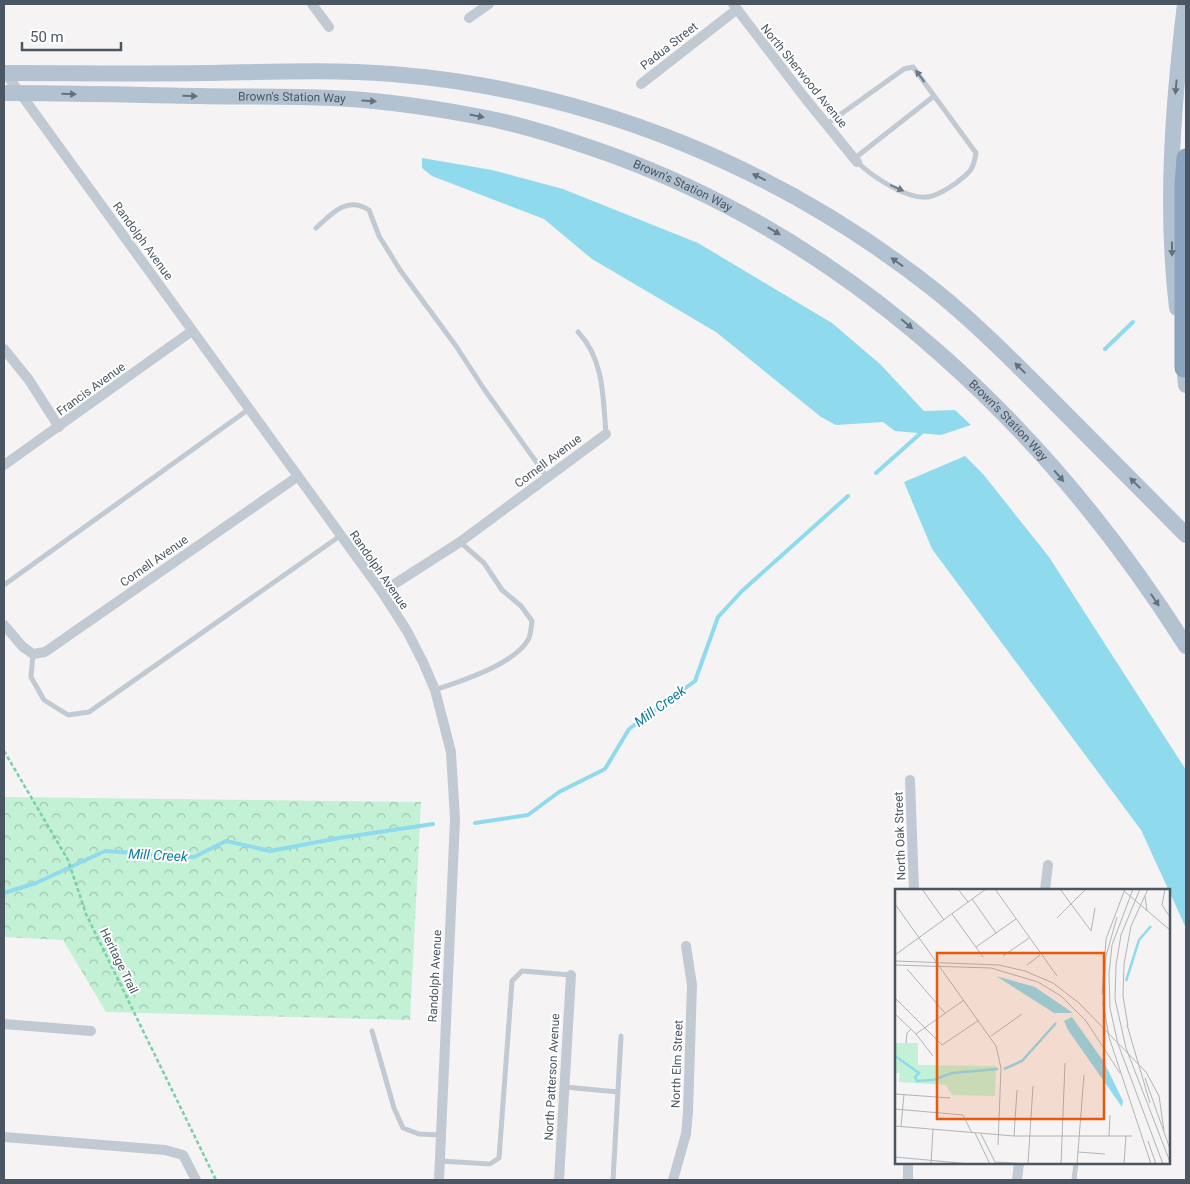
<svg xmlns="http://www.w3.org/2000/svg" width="1190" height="1184" viewBox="0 0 1190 1184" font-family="Roboto,sans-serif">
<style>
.forest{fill:url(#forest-crowns)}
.water{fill:#90daee}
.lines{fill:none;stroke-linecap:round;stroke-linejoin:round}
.stream{stroke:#90daee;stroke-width:4}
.path{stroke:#7ad0a6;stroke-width:2.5;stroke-dasharray:4 2.5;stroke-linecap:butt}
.lane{stroke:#c1cad2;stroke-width:5}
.street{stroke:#c1cad2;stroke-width:10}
.primary{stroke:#b3c2d1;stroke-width:16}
.highway{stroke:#8ba5c1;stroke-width:19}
.oneway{fill:#6e7983}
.oneway2{fill:#64717d}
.labels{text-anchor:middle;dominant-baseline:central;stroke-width:4;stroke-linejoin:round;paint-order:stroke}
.street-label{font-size:12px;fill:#4a5661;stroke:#fff}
.water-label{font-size:14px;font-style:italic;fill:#0c7c9b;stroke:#fff}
.inset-river{fill:none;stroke:#90daee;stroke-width:2.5}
.inset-road{fill:none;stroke:#b1b4b9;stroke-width:1}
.view{fill:#e8590c;fill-opacity:0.15;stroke:#e8590c;stroke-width:2.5}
.inset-edge{fill:none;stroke:#4a5661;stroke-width:2.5}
</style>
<defs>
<pattern id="forest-crowns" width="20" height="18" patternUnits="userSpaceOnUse" patternTransform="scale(1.25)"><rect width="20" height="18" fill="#c3f1d5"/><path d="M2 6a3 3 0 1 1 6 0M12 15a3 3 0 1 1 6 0" fill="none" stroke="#a0c6b0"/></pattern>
</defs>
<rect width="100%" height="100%" fill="#f5f3f3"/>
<path class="forest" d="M 4,797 L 421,802 L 410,1020 L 106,1012 L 63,940 L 4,937 Z"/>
<path class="water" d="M 422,158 L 492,170 L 563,189 L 698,243 L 832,323 L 880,364 L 924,411 L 955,410 L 971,425 L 941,435 L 895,431 L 883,422 L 836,425 L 821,417 L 716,332 L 592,259 L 544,219 L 432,176 L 422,168 Z
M 965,456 L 983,474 L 1049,557 L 1186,770 L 1186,928 L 1141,830 L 932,549 L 904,482 Z"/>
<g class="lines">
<path class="stream" d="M 1105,349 L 1133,322
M 876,473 L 922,432
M 475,823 L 528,815 L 559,792 L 605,769 L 629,729 L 695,681 L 718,617 L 742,591 L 848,496
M 4,893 L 36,883 L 105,851 L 194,857 L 226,841 L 270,851 L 339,838 L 433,824"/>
<path class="path" d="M 4,751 L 68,860 L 86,914 L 216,1180"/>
<path class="lane" d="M 827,124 L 904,69 L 913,67 L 976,153 C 973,171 970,172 956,183 C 949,188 939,194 932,196 C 910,203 872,176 857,162
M 855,158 L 934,96
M 316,228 C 332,213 347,196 369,210 L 379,236 L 400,270 L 456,346 L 484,389 L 547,477
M 578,332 C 604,359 603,397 606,434
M 4,585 L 249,409
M 33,654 L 31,677 L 44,700 L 68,715 L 89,712 L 340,536
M 435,690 C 461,681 513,665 528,640 C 531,635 531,627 532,621 L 521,606 L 502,590 L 484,563 L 460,542
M 372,1031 L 394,1108 L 403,1128 L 419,1134 L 441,1135
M 565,1087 L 618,1092
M 440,1161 L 490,1164 L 499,1158 L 512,981 L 522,971 L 571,975
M 613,1180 L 621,1036
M 1074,1180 L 1076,1163"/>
<path class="street" d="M 312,4 L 329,27
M 733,4 L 805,98 L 857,162
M 469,18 L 489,4
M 4,71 L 382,592 L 407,631 L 423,662 L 435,690 L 451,752 L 455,819 L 439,1180
M 641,84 L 736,10
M 4,349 L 29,380 L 59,427
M 4,465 L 192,331
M 382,592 L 460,542 L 606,434
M 4,625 L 23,647 L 33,654 L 45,652 L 297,477
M 910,780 L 914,890
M 1045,890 L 1048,865
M 4,1024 L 91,1031
M 4,1137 L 165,1150 L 183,1155 L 196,1180
M 559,1180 L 571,975
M 673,1180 L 686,1134 L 688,1112 L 692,985 L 686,946
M 908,1180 L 908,1163
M 1017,1180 L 1019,1163"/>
<g class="primary">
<path d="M 4,73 C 71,73 138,74 205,73 C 267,72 330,69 392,74 C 592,90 781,168 937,292 C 975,323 1010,358 1045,393 C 1092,440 1139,488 1186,535"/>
<path id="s1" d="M 4,93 C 69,93 134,95 199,96 C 242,97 287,96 331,98 C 379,100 428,107 476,116 C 521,124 566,139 609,154 C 853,242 1049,429 1186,646"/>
<path d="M 1177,308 C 1165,206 1173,105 1185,4"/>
<path d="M 1183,355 L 1186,385"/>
</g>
<path class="highway" d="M 1184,368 L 1184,184 L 1186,158"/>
</g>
<defs><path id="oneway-solid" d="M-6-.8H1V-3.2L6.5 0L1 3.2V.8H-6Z" transform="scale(1.25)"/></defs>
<g class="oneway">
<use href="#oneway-solid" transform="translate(920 76) rotate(-126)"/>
<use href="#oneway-solid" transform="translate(897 188) rotate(24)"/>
</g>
<g class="oneway2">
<use href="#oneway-solid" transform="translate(1176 87) rotate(95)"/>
<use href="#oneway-solid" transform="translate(69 94) rotate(1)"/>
<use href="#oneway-solid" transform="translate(190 96) rotate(1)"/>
<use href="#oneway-solid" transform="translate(369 101) rotate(4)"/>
<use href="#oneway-solid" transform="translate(477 116) rotate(11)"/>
<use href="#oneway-solid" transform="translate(759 177) rotate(-154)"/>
<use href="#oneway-solid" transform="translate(774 231) rotate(31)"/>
<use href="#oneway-solid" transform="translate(1172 249) rotate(89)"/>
<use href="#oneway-solid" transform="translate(897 262) rotate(-144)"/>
<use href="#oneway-solid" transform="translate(907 324) rotate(40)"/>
<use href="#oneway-solid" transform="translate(1020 368) rotate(-135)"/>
<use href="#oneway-solid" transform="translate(1059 476) rotate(49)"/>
<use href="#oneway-solid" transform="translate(1135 483) rotate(-135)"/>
<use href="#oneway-solid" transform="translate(1155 600) rotate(56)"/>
</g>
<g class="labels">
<g class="street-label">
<text transform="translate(669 46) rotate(-38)">Padua Street</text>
<text transform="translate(804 76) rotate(51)">North Sherwood Avenue</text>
<text stroke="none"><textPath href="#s1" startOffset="288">Brown's Station Way</textPath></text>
<text stroke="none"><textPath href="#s1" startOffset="692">Brown's Station Way</textPath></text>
<text transform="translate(143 241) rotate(54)">Randolph Avenue</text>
<text transform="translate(91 389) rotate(-36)">Francis Avenue</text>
<text stroke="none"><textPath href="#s1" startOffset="1096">Brown's Station Way</textPath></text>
<text transform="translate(548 461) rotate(-37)">Cornell Avenue</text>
<text transform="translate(154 561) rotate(-35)">Cornell Avenue</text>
<text transform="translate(379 570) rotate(55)">Randolph Avenue</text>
<text transform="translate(900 836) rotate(-92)">North Oak Street</text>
<text transform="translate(119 961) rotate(64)">Heritage Trail</text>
<text transform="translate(435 976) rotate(-87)">Randolph Avenue</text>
<text transform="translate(677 1064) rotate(-88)">North Elm Street</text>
<text transform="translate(552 1077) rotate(-87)">North Patterson Avenue</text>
</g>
<g class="water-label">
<text transform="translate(660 706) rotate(-36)">Mill Creek</text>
<text transform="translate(158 855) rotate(3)">Mill Creek</text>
</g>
</g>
<g transform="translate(895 889)">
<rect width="275" height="275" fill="#f5f3f3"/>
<path d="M 0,154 L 23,154 L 23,176 L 101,177 L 100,207 L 57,206 L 51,196 L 4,193 L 5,184 L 0,184 Z" fill="#c3f1d5"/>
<path d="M 101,87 L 140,98 L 178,124 L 159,124 ZM 177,128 L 209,173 L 228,212 L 227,218 L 173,141 L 169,132 Z" fill="#90daee"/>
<path class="inset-river" d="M 231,92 L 244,51 L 256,37M 0,167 L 24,184 L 20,188 L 22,192 L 38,191 L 57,184 L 103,180M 109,180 L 127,172 L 161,134"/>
<path class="inset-road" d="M 27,0 L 49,31M 63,0 L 73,13M 100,0 L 162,87M 165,0 L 196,42M 238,0 L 217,56 L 214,85 L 215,119 L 223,155 L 268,275M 245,0 L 226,46 L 221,76 L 220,110 L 231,159 L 275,273M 270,0 L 267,16 L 275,28M 229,2 L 275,41M 250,7 L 252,22M 77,10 L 101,44M 0,15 L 101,157 L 106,179 L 103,256M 57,25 L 88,68M 162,29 L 191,0M 196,42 L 200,19M 81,58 L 121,30M 0,66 L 91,0M 108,67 L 134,49M 0,72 L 104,76 L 130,82 L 158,94 L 184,114 L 251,183 L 264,207 L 269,242M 0,76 L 96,79 L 143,93 L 166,107 L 191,132 L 225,184M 132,76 L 145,66M 12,80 L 50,124M 207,106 L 211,50 L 230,0M 0,109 L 47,156 L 84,131M 208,113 L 214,148 L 256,275M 208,116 L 211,67 L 222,28M 0,125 L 21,145 L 38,167M 232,136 L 255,214M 233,137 L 228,107 L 229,75 L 236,37 L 253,0M 21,145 L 69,111M 96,147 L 127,125M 11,154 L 12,144 L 16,140M 250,189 L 275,260M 0,205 L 55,209M 0,220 L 68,226 L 77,244M 0,237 L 119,247 L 237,247M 6,237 L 9,205M 80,244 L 95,275M 86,245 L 101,275M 119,247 L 122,201M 214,247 L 215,226M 253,252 L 261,275M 183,263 L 210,265M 0,268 L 75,275M 101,273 L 132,275M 36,275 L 38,240M 133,275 L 138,197M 166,275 L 170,174M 182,275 L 189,186M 229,275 L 231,247"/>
<path class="view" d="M 42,64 L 209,64 L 209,230 L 42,230 Z"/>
<rect width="275" height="275" class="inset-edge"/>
</g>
<rect width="1190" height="1184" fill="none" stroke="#4a5661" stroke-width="10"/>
<path d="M22 42v8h99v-8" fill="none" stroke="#4a5661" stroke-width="2.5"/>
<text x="30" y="42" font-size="15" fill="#4a5661" stroke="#ffffff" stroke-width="4" paint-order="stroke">50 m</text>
</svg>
